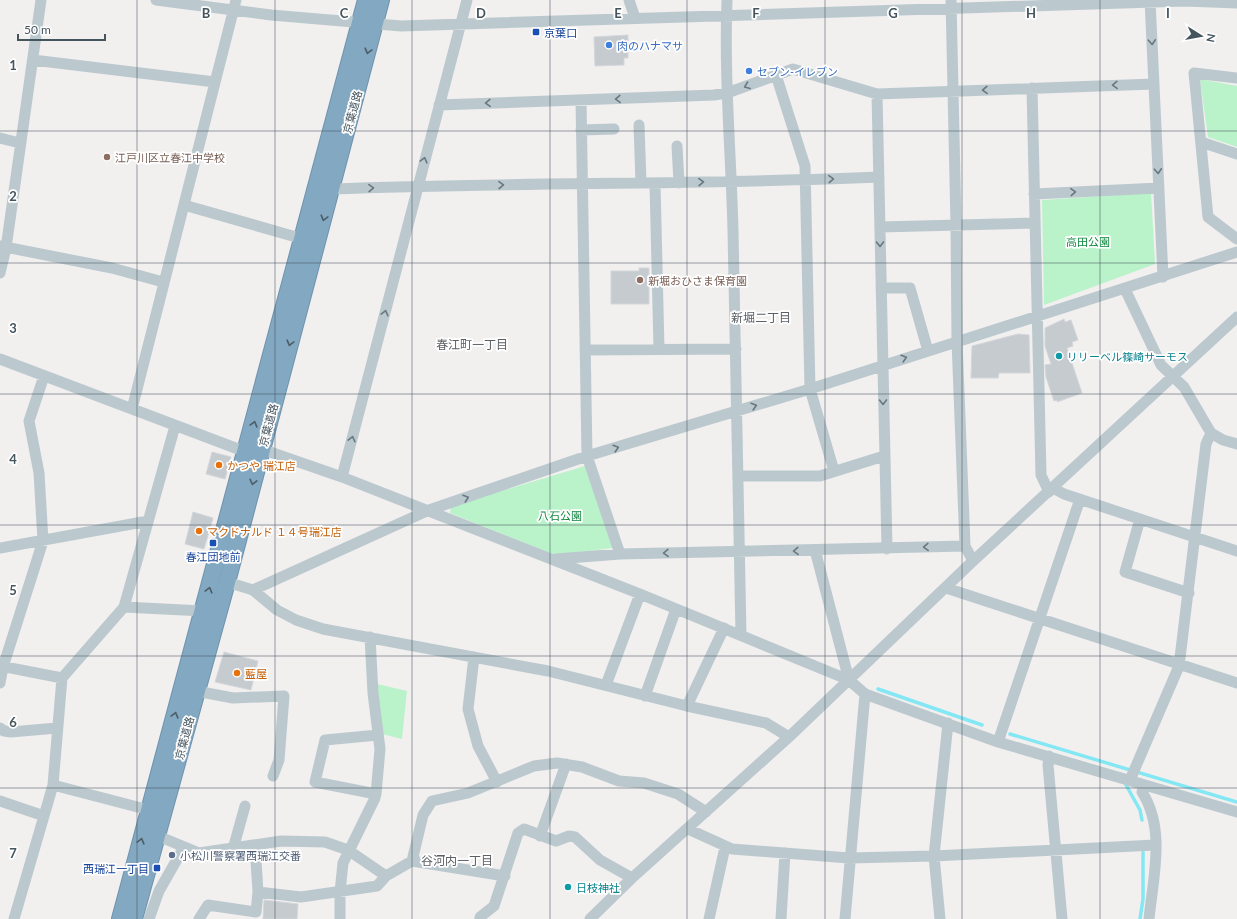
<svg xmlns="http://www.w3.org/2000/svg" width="1237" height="919" viewBox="0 0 1237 919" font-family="Lato,'Noto Sans JP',sans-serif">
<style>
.green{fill:#baf3ca}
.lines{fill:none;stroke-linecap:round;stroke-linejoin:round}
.stream{stroke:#83e8f4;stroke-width:3.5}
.building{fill:#c6cbcf;stroke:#d3d6db}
.highway-casing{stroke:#6e93ae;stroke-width:18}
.minor{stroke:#bbc9cf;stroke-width:11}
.highway{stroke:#83a8c2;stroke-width:16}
.oneway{stroke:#687880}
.oneway2{stroke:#4b5d68}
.grid{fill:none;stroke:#45555e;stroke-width:1;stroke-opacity:0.55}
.transit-dot{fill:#1a4fb4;stroke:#fff;stroke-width:1.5}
.shop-dot{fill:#3f7fe0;stroke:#fff;stroke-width:1.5}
.education-dot{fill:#8d6e63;stroke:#fff;stroke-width:1.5}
.culture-dot{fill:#0f9aa8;stroke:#fff;stroke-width:1.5}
.food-dot{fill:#e8710a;stroke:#fff;stroke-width:1.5}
.service-dot{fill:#5c6f8a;stroke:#fff;stroke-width:1.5}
.labels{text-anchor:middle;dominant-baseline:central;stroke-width:3.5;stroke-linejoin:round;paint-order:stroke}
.transit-label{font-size:11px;fill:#164399;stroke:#fff;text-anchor:start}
.shop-label{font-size:11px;fill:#366cbe;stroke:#fff;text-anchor:start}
.street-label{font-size:11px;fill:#45555e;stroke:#fff}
.education-label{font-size:11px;fill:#785e54;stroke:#fff;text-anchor:start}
.park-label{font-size:11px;fill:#0f873f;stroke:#fff}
.culture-label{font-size:11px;fill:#0d838f;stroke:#fff;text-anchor:start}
.food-label{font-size:11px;fill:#c56008;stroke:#fff;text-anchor:start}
.service-label{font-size:11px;fill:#4e5e75;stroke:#fff;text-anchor:start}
.neighbourhood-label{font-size:12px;fill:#5b6065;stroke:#fff}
.grid-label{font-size:13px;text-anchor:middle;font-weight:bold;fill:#45555e;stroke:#fff;stroke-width:3.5;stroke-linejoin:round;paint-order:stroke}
</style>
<rect width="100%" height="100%" fill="#f2efef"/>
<path class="green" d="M 1200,79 L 1237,86 L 1237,147 L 1208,137 Z
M 1151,193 L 1155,264 L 1044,305 L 1042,200 Z
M 585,466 L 613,548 L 555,555 L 450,513 L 451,506 Z
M 377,684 L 407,691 L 402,739 L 382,734 Z"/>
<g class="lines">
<path class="stream" d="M 878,689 L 982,725
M 1010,734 L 1237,802
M 1126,785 L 1140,810 L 1142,820
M 1140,919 L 1143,899 L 1143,852"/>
</g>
<path class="building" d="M 628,35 L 628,58 L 624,58 L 624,65 L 595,66 L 594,37 Z
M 639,268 L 649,268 L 649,304 L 611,304 L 611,271 L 639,271 Z
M 1064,319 L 1065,322 L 1071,320 L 1078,340 L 1072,342 L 1073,346 L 1067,348 L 1082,393 L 1057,402 L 1057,400 L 1054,401 L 1046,377 L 1045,365 L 1051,364 L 1045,346 L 1045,328 Z
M 1018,334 L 1029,335 L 1030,373 L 999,373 L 998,378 L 971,378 L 972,346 Z
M 212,452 L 231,457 L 225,479 L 206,474 Z
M 193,512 L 213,518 L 204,549 L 185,544 Z
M 224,652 L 258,661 L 251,690 L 215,682 Z
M 264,900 L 298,904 L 297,919 L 263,919 Z"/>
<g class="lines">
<defs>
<path id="highway" d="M 120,919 L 366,0
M 134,919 L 227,582 L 381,0"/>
</defs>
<use href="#highway" class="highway-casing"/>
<path class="minor" d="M 156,0 L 271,15 L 401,26 L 1185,1 L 1237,3
M 629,0 L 635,18
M 727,0 C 724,77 731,153 733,230 C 736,365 738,500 741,635
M 951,0 L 956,225 L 957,341 L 965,546 L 973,561
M 1150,0 L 1163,277
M 33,60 L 215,82
M 776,75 L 805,166 L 810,389 L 834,471
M 1237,78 L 1194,73 L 1208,217 L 1237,239
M 1032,88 L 1041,475 L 1049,492
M 877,94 L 887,549
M 581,100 L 587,456 L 620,554
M 439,105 L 714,95 L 727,93 L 793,69 L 877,94 L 1154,84
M 639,125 L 641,183
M 581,130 L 614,129
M 0,138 L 20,143
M 1201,142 L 1237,154
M 677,146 L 679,183
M 655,183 L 659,349
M 332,189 C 514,182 697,185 879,177
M 1034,194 L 1159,188
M 184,205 L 303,239
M 880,227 L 1035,223
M 0,246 L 112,268 L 163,282
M 0,273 L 6,248 L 41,0
M 881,288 L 910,288 L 928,351
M 1125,289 L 1161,365 L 1184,387 L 1211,433 L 1223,440 L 1237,444
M 585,350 L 736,349
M 0,359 L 238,449 L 270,452 L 342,477 L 640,594 L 849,680 L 865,694 L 998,742 L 1237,812
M 132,409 L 236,0
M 739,476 L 820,476 L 884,456
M 342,477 L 467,0
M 1053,488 L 1064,494 L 1237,551
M 1140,519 L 1125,572 L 1189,593
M 0,548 L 148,521
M 815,550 L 849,680
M 556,559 L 620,554 L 965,546
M 227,582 L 253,590 L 429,510 L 587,456 L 810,389 L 1237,252
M 946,588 L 1237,683
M 253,590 L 277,610 L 296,620 L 323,629 L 548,671 L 687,706 L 766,723 L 789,737
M 124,607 L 203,611
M 474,657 L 468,709 L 478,746 L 497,782
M 0,666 L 62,678 L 124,607 L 175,426
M 0,683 L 3,667 L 43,541 L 39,473 L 29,421 L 44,376
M 606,685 L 640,594
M 196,691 L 233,698 L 284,696 L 279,760 L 273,776
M 645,696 L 676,609
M 687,706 L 724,628
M 0,728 L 4,731 L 11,732 L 57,728
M 998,742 L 1080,499
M 1049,756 L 1048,765 L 1062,919
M 1130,780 L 1179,666 L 1206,444 L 1211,433
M 53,785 L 149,810
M 1144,785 L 1142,792 C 1166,829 1153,878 1149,919
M 376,794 L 315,782 L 325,740 L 378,735
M 0,801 L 44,816
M 688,829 L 732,849 L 849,858 L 934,856 L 1155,845
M 158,836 L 199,853 L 281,841 L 325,842 L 348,850 L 386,876 L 412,861 L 505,876
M 540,836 L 566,764
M 233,849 L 245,806
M 412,861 L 423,815 L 432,801 L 468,793 L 534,766 L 557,763 L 582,767 L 619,781 L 644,783 L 678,794 L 706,812
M 258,892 L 301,897 L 377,886 L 386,876
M 14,919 L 53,785 L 62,678
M 149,919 L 159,891 L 184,847
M 199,919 L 208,905 L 256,912 L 258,892 L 255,845
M 340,919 L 340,892 L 343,863 L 375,798 L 376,794 L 380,749 L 373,693 L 370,637
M 480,919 L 480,917 L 494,906 L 518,833 L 524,829 L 556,841 L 569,836 L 575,837 L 600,860 L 632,878
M 590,919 L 632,878 L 789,737 L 973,561 L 1237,317
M 709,919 L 725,847
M 781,919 L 785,853
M 845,919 L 865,694
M 940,919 L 934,856 L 948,723"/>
<use href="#highway" class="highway"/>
</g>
<defs><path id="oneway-chevron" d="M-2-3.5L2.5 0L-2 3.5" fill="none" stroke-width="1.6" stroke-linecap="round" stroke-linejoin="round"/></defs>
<g class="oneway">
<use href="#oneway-chevron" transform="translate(1152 42) rotate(87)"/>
<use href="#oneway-chevron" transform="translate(1115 85) rotate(178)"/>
<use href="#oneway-chevron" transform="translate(747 86) rotate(159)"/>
<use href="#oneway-chevron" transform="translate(985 90) rotate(178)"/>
<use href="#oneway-chevron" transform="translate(618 99) rotate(178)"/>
<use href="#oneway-chevron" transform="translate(488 103) rotate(178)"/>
<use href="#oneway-chevron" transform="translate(424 160) rotate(-75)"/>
<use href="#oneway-chevron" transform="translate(1158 171) rotate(87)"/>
<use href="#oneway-chevron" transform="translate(831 179) rotate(-3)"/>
<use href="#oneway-chevron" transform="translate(701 182) rotate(-1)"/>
<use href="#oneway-chevron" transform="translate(501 185) rotate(-1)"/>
<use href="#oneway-chevron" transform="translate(371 188) rotate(-2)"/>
<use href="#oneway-chevron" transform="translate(1073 192) rotate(-3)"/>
<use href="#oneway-chevron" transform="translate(880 244) rotate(89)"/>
<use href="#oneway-chevron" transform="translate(385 313) rotate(-76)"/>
<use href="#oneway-chevron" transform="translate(904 358) rotate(-17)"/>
<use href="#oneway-chevron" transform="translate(883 402) rotate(89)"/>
<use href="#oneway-chevron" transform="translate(754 406) rotate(-17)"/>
<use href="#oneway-chevron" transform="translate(352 439) rotate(-76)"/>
<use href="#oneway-chevron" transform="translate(616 448) rotate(-17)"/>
<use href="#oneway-chevron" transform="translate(466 498) rotate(-19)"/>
<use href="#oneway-chevron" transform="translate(926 547) rotate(178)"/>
<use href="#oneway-chevron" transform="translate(796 551) rotate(178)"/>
<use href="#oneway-chevron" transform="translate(666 553) rotate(179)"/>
</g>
<g class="oneway2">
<use href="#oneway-chevron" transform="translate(368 51) rotate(105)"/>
<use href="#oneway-chevron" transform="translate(324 218) rotate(105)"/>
<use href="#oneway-chevron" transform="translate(290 343) rotate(105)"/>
<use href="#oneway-chevron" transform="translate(254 424) rotate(-75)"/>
<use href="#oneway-chevron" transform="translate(253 482) rotate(104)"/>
<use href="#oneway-chevron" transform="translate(209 590) rotate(-75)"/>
<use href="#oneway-chevron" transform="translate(175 715) rotate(-75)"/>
<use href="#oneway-chevron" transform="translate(141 841) rotate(-75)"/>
</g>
<path class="grid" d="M 137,0 L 137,919M 275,0 L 275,919M 412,0 L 412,919M 550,0 L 550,919M 687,0 L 687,919M 825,0 L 825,919M 962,0 L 962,919M 1100,0 L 1100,919M 0,131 L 1237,131M 0,263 L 1237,263M 0,394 L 1237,394M 0,525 L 1237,525M 0,656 L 1237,656M 0,788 L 1237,788"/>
<g class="transit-dot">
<rect x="532" y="28" width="8" height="8" rx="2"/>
<rect x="209" y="539" width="8" height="8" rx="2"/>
<rect x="153" y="864" width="8" height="8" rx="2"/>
</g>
<g class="shop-dot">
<circle cx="609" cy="45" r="4"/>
<circle cx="749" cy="71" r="4"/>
</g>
<g class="education-dot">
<circle cx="107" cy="157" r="4"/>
<circle cx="640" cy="280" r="4"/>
</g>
<g class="culture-dot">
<circle cx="1059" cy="356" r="4"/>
<circle cx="568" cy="887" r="4"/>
</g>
<g class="food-dot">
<circle cx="219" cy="465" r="4"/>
<circle cx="199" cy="531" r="4"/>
<circle cx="237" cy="673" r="4"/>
</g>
<circle class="service-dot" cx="172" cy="855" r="4"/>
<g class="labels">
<g class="transit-label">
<text x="544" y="32">京葉口</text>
<text x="213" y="556" text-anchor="middle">春江団地前</text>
<text x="149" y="868" text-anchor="end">西瑞江一丁目</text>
</g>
<g class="shop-label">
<text x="617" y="45">肉のハナマサ</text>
<text x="757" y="71">セブン-イレブン</text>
</g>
<g class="street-label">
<text transform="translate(352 112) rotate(-75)">京葉道路</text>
<text transform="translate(268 425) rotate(-75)">京葉道路</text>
<text transform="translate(184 738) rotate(-75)">京葉道路</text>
</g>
<g class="education-label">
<text x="115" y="157">江戸川区立春江中学校</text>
<text x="648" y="280">新堀おひさま保育園</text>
</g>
<g class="park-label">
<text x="1088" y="241">高田公園</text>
<text x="560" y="515">八石公園</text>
</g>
<g class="culture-label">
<text x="1067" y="356">リリーベル篠崎サーモス</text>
<text x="576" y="887">日枝神社</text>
</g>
<g class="food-label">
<text x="227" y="465">かつや 瑞江店</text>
<text x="207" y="531">マクドナルド １４号瑞江店</text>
<text x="245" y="673">藍屋</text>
</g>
<g class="service-label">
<text x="180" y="855">小松川警察署西瑞江交番</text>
</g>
<g class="neighbourhood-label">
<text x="761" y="317">新堀二丁目</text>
<text x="472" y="344">春江町一丁目</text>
<text x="457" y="860">谷河内一丁目</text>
</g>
</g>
<g class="grid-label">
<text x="206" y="18">B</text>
<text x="344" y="18">C</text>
<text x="481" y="18">D</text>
<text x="618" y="18">E</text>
<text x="756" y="18">F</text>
<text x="893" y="18">G</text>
<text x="1031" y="18">H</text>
<text x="1168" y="18">I</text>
<text x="13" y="70">1</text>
<text x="13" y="201">2</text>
<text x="13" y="333">3</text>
<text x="13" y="464">4</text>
<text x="13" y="595">5</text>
<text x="13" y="727">6</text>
<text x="13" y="858">7</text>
</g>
<g transform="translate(1201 36) rotate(101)" stroke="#ffffff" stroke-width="3" paint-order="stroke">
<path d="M0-3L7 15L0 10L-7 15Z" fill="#45555e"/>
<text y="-6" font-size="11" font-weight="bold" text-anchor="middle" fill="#45555e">N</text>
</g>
<path d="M18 34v6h87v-6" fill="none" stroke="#45555e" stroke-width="2"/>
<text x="24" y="34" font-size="12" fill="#45555e" stroke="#ffffff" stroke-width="3" paint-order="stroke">50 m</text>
</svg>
